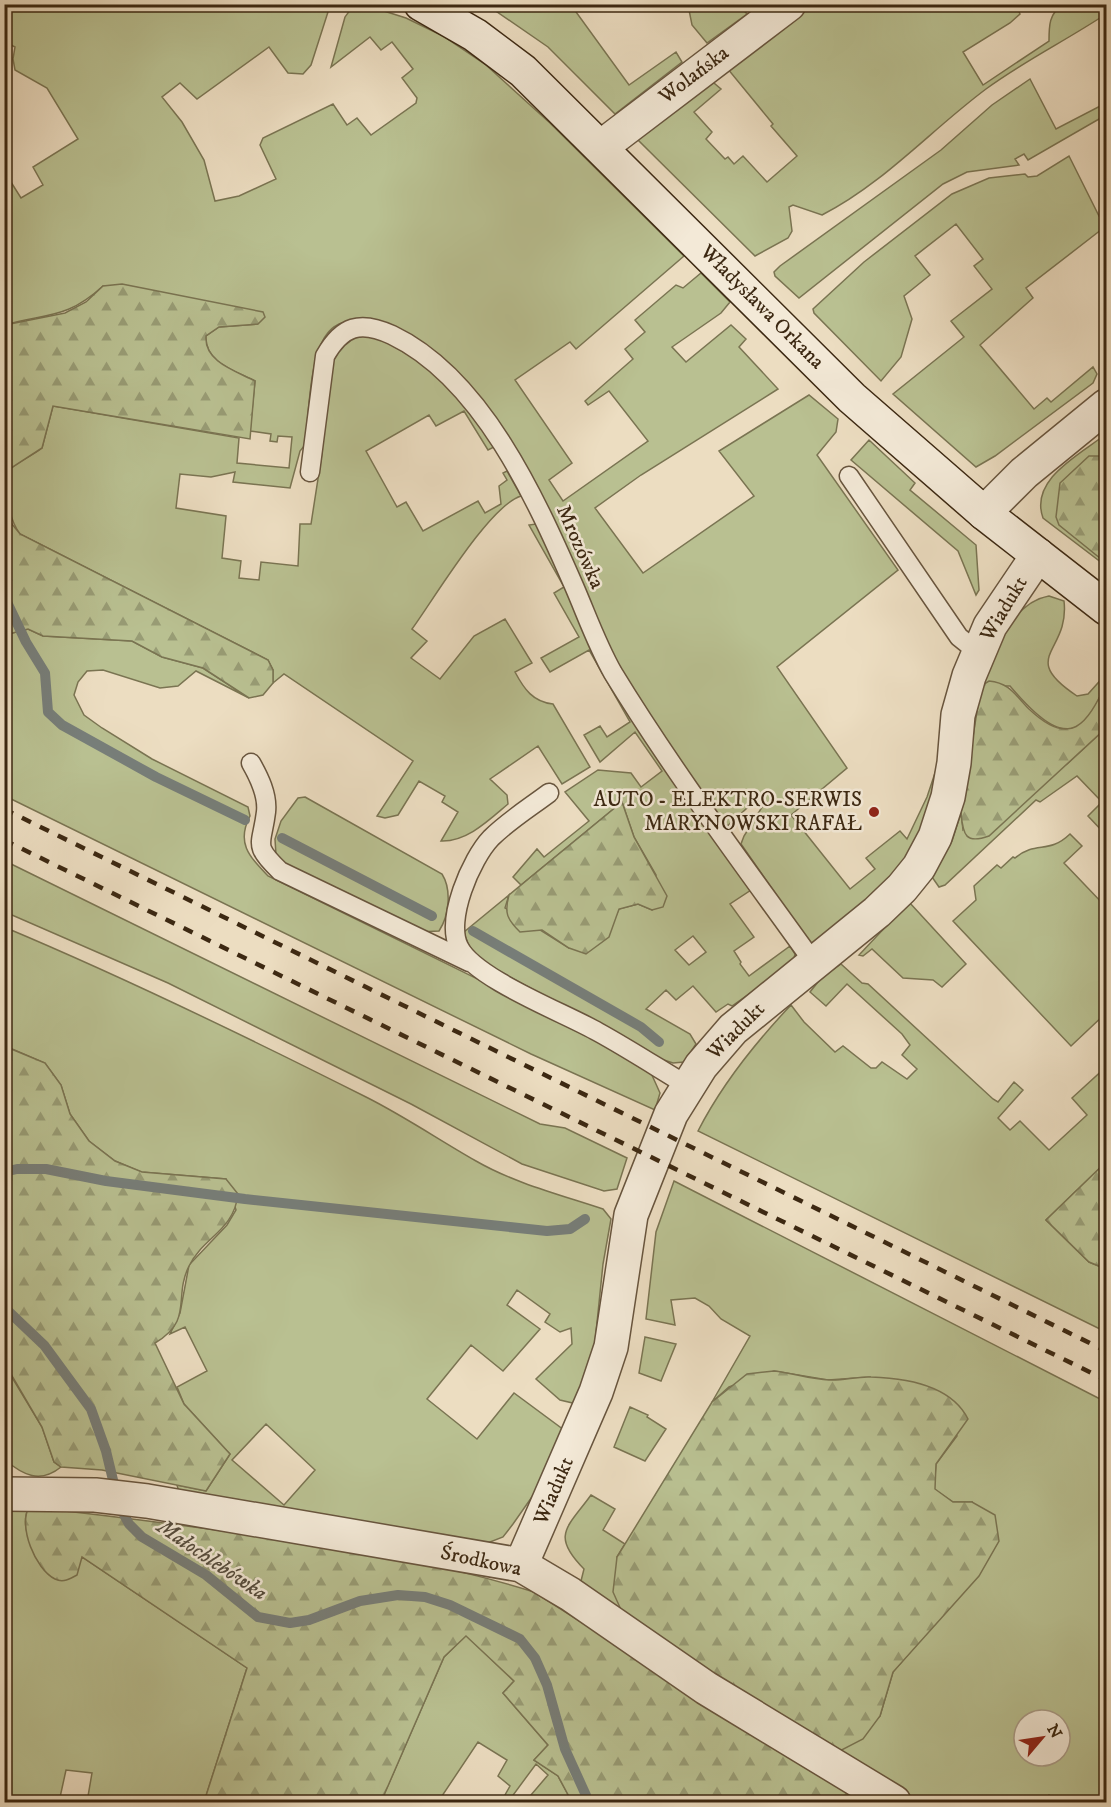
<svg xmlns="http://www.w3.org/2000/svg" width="1111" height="1807" viewBox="0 0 1111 1807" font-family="'IM FELL DW Pica',serif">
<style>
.green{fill:#b9c091;stroke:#7a7452;stroke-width:1.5;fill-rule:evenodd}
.forest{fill:url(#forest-firs);stroke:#7a7452;stroke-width:1.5}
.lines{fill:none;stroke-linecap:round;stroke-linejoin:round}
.stream{stroke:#777e79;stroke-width:10}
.lane-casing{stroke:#68553e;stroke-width:21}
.street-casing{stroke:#68553e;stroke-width:36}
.secondary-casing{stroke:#3c2812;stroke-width:36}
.lane{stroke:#f3e9d7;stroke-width:18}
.street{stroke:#f3e9d7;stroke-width:33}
.secondary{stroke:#f3e9d7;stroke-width:33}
.rail{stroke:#3c2812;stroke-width:4.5;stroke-dasharray:10 10;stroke-linecap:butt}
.poi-dot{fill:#8f2418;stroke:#f3e9d7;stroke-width:2}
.labels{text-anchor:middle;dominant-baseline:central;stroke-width:5;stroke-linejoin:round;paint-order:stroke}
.street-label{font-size:21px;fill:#3c2812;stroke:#f3e9d7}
.poi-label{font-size:21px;fill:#3c2812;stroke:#f3e9d7;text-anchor:end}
.water-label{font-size:22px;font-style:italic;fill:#554c3d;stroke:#f3e9d7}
</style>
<defs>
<pattern id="forest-firs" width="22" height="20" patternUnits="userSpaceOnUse" patternTransform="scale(1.5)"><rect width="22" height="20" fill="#b9c091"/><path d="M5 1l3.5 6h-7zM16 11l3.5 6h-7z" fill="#989c75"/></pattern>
</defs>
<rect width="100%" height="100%" fill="#ecddc1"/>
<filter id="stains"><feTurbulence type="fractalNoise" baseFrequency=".00333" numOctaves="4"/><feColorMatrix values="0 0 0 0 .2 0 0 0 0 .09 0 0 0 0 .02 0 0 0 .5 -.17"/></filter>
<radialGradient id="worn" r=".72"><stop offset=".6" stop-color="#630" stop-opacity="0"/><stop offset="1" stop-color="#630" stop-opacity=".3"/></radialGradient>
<path class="green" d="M 195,4 L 327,5 L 328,12 L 311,65 L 303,74 L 288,73 L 269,47 L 197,99 L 180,83 L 162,97 L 182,122 L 204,160 L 215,201 L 239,196 L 276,179 L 260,145 L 263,138 L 333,104 L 347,125 L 357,118 L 371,135 L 416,103 L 417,98 L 402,78 L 413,69 L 392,42 L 381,50 L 370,37 L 331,67 L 345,17 C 349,10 355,4 365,5 L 406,18 L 443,36 L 486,65 L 550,123 L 684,256 L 576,349 L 570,342 L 515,380 L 572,463 L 549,480 L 563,501 L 648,441 L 609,391 L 588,405 L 585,401 L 633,359 L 625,349 L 645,332 L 635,320 L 676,285 L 683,288 L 701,273 L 730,302 L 721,313 L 672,347 L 686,362 L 731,325 L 746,339 L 739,347 L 778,389 L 641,475 L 595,508 L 643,573 L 754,496 L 719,451 L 809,395 L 838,419 L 836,432 L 817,455 L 898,570 L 777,667 L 847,768 L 791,815 L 850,889 L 875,869 L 866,858 L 900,831 L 907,839 L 927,797 L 936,770 L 938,770 L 924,830 L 889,884 L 815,946 L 809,942 L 741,844 L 744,836 L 764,804 L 757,799 L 725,828 L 633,692 L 469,387 L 351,320 C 341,323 333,325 327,334 C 309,357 309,415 305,445 L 300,451 L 290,488 L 233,482 L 235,472 L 211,477 L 180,474 L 176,508 L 226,516 L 222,558 L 241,561 L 239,578 L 259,580 L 261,562 L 298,566 L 300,524 L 311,524 L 322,453 L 319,450 L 334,355 L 350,339 L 363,336 L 376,336 L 435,370 L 463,397 L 494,447 L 488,450 L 464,411 L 436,426 L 429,415 L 366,451 L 397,507 L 406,502 L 423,531 L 478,501 L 485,513 L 501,504 L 499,486 L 507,480 L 503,473 L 507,471 L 521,496 C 489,506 434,599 412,629 L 427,641 L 411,658 L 440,679 L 474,636 L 505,619 L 532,663 L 515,672 C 524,689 533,702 553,704 L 590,767 L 562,784 L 538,746 L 490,779 L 507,795 L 508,804 C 489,820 467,842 441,841 L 458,812 L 442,802 L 445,796 L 419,781 L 398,815 L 385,818 L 377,816 L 413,761 L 284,674 L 273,683 L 273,670 L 268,660 L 20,534 C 10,521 0,482 10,469 C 19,461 32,456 42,448 L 53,406 L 239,438 L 237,463 L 289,468 L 292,437 L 278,436 L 277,442 L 270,441 L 271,434 L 250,431 L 255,381 C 236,371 204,362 206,336 L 219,327 L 258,324 L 103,286 C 67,319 48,313 5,325 L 4,171 L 21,198 L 43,185 L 33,167 L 78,139 L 47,88 L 15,70 L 13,59 L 15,47 L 5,42 L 5,5 Z
M 487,5 L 571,5 L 629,85 L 676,52 L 682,62 L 615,114 L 548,47 Z
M 688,5 L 739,5 L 747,14 L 707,43 L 692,25 Z
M 808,5 L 1016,5 L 1020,14 L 1010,23 L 963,52 L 983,85 L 1049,41 C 1049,26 1049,13 1063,5 L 1106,5 L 1106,14 C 1067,40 1024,61 986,89 C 931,130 883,184 822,215 L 793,205 L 789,207 L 792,231 L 788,238 L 755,256 L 636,138 L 708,78 L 721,89 L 694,112 L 712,132 L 706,139 L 725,159 L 728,157 L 734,164 L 743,156 L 767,182 L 797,156 L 771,126 L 773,124 L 727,68 L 726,64 Z
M 1030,79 L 1056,129 L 1106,103 L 1106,115 L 1028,160 L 1024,154 L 1015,159 L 1019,165 L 967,172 L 943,184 L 799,298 L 775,276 L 774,272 L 780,266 L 941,150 L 992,105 Z
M 1069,156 L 1099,216 L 1106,212 L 1106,226 L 1026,288 L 1033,298 L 980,345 L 1034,409 L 1047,398 L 1051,402 L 1093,367 L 1097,374 L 1093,383 L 995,456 L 976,467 L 893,394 L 964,337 L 951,321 L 992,289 L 974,266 L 983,259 L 956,224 L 915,256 L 930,275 L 904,296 L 912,319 L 901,357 L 881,381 L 814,313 L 813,309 L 864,262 L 952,194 L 989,178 L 1025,174 L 1028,177 L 1037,176 Z
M 1106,434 L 1106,566 L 1043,518 C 1029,479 1081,454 1106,434 Z
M 869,440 L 915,483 L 910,490 L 976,545 L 979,590 L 976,595 L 958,551 L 851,460 Z
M 536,524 L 751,890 L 730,904 L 754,937 L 734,951 L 741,962 L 740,964 L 749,976 L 790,946 L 795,954 L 793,963 L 732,1006 L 728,1004 L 716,1012 L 693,986 L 676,1000 L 666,990 L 646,1009 L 690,1034 L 696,1044 L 684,1062 L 673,1063 L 658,1058 L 492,967 C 477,957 468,949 464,932 L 509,895 L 505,908 L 569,948 L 614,920 L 619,909 L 638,904 L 652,910 L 656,875 L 634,837 L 622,802 L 521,885 L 513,877 L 537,849 L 544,857 L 589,821 L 565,792 L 598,770 L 631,773 L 641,787 L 662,771 L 635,732 L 600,762 L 584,735 L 600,726 L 607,737 L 630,722 L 589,650 L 550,672 L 541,658 L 579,637 L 554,593 L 564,587 L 529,525 ZM 693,936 L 706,952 L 689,965 L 675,950 Z
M 1049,596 L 1064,601 C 1070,653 1017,656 1077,696 L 1088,694 L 1106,674 C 1106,687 1100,697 1094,709 C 1069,754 1032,712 1010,686 L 981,686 C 993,654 1010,603 1049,596 Z
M 28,629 L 43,636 L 132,641 L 162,657 L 203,668 L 249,698 L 196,671 L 178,686 L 160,688 L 103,670 L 87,671 L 78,682 L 74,695 L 84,715 L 102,728 L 152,759 L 248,807 L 250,816 C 236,843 249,856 268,876 L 567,1023 L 651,1073 L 660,1093 L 655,1110 L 531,1054 L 5,796 L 4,635 Z
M 1106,728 L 1106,835 L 1088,816 L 1102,802 L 1077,776 L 1040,802 L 1036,800 L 945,885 L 939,887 L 932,877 L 952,841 L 961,813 L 963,830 L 1067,764 Z
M 305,797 L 442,874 C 452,890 449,916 439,931 L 419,932 L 292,872 L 276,855 L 275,839 L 281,821 L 298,798 Z
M 1070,834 L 1082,846 L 1064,863 L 1106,907 L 1106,1013 L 1071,1046 L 953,921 L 976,900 L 974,886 L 997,865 L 1001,868 L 1013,857 L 1015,858 C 1037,840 1048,855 1070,834 Z
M 5,861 L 540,1124 L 565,1128 L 627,1158 L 617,1189 L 604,1191 L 522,1164 L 411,1104 L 168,983 L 5,912 Z
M 909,902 L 966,964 L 942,987 L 933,980 L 903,978 L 872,949 L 863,956 L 859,955 Z
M 4,927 C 128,979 247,1037 366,1097 C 404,1116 439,1140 476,1161 C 514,1183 561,1195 603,1209 L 611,1219 L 603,1264 L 595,1342 L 577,1404 L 560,1400 L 536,1379 L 572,1344 L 571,1328 L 560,1332 L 545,1322 L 550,1314 L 517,1290 L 507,1305 L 540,1329 L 503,1371 L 471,1345 L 427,1399 L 477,1439 L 514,1393 L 568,1433 L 548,1474 L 513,1524 L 503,1537 L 485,1544 L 180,1496 L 177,1485 L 206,1491 L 230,1454 L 184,1404 L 177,1387 L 207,1371 L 185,1327 L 170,1334 L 180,1313 L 189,1265 L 227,1225 L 236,1210 L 226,1179 L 141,1172 L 115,1161 L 89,1141 L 70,1114 L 61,1085 L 45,1063 L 5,1046 ZM 266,1424 L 315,1470 L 284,1505 L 232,1460 Z
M 841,964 L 862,983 L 868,984 L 993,1099 L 998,1102 L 1014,1082 L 1023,1090 L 998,1118 L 1010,1130 L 1020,1121 L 1049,1150 L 1087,1115 L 1072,1098 L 1106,1067 L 1106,1162 L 1046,1220 L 1089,1262 L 1106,1269 L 1106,1332 L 698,1131 C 722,1084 755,1043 791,1005 L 804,1022 L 835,1052 L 843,1046 L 871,1068 L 876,1068 L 882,1062 L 907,1079 L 917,1069 L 902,1055 L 910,1045 L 902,1034 L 847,984 L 826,1006 L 810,992 L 822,977 Z
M 674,1181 L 1106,1402 L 1106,1802 L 1057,1802 L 1049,1795 L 1041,1802 L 911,1802 L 834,1754 L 880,1716 L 893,1672 L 929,1630 L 972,1502 L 953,1502 L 934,1489 L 936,1464 L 957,1436 L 870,1377 L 828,1380 L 774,1371 L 729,1387 L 712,1402 L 750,1336 L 721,1319 L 709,1306 L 695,1298 L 671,1300 L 675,1325 L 646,1319 L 656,1232 ZM 1024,1720 L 1060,1720 L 1060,1756 L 1024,1756 Z
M 645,1337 L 676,1344 L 661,1381 L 639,1373 Z
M 4,1364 L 42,1427 L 54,1462 L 61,1467 C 40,1484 23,1475 5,1460 Z
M 630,1407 L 648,1415 L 647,1417 L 666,1429 L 645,1461 L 614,1447 Z
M 591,1495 L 615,1509 L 603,1530 L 625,1544 L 617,1557 L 622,1612 L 581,1581 L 584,1569 C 550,1535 568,1527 591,1495 Z
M 4,1506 L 29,1507 C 21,1522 28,1537 34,1552 L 82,1557 L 247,1668 L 204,1802 L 87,1802 L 92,1773 L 66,1770 L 59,1802 L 5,1802 Z
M 466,1635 L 514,1681 L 503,1693 L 548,1745 L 534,1760 L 558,1776 L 572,1802 L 525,1802 L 548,1775 L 536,1764 L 508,1802 L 501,1802 L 510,1786 L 498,1776 L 507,1760 L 478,1742 L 438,1802 L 389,1802 L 382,1799 L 444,1657 Z"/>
<path class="forest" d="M 122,284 L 263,312 L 265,317 L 258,324 L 219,327 L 206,336 C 204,362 236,371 255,381 L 250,439 L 53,406 L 42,448 L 8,470 L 5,478 L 5,325 L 65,313 L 86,302 L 103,286 Z
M 1089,456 L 1099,456 C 1108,471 1109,487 1101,503 L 1106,516 L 1106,563 L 1059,525 L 1056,517 L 1060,483 Z
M 4,507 L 12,524 L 20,534 L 268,660 L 273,670 L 273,683 L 263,695 L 249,698 L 203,668 L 162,657 L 132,641 L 43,636 L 28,629 L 5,635 Z
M 989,681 C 1010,683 1015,695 1029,709 C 1071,749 1087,724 1106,684 L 1106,728 L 989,836 C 966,844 963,836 961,813 L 981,686 Z
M 622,802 L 634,837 L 667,896 L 663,907 L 652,910 L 638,904 L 619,909 L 609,937 L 586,954 L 569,948 L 542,930 L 520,932 C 507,919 504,913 509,895 Z
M 4,1046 L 45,1063 L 61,1085 L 70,1114 L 89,1141 L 115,1161 L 142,1172 L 226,1179 L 238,1194 C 234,1231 203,1237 189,1266 C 173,1298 194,1320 155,1343 L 184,1404 L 230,1454 L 206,1491 L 102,1470 L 61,1467 L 54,1462 L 42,1427 L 5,1364 Z
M 1106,1162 L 1106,1269 L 1089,1262 L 1046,1220 Z
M 774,1371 C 792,1373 811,1379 829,1380 C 843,1381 857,1376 871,1377 C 905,1378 951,1385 968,1419 L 936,1464 L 935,1489 L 953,1502 L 972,1502 L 995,1515 L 999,1541 L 979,1576 L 893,1672 L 880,1716 L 863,1739 L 834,1754 L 622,1612 L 613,1592 L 617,1557 L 712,1402 L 747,1374 Z
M 29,1507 C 113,1516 197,1527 281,1539 C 366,1552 452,1566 534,1592 L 864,1802 L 572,1802 L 558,1776 L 534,1760 L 548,1745 L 503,1693 L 514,1681 L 466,1636 L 444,1657 L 381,1802 L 204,1802 L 247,1668 L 82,1557 L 77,1575 C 70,1579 63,1583 55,1579 C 35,1569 18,1526 29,1507 Z"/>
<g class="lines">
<path class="stream" d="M 4,596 L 26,642 L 45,673 L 48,712 L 62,725 L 156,777 L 245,820
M 282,838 L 432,916
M 473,931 L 641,1027 L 659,1042
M 4,1172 L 17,1169 L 46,1169 L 106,1181 L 245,1199 L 547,1231 L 570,1229 L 585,1219
M 4,1307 L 44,1345 L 91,1409 L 106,1451 L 119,1505 L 129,1524 L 142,1537 L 206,1575 L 258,1617 L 290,1623 L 309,1620 L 360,1601 L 398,1595 L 425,1597 L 450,1605 L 520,1639 L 535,1658 L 547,1685 L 565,1749 L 589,1802"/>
<defs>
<path id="lane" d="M 310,472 L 325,356 C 342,326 360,320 392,335 C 482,378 536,499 574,586 C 587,616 597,645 613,673 C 674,773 746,868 814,963
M 849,476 L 959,637 L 979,653
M 251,763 C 259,777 268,795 266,812 C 262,846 252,844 280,871 L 469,962
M 549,793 C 529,808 508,821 491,838 C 471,859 445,920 459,947 C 475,979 565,1013 598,1032 C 629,1049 658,1068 688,1086"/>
<path id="street" d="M 601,147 L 789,4
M 984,513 L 1024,473 L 1106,406
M 4,1494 L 95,1495 L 147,1501 L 521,1565 L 570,1594 L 706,1688 L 894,1802
M 521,1565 L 596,1392 L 611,1347 L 631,1215 L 671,1114 L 701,1066 L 733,1029 L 877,912 L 902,888 L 919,867 L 935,837 L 948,797 L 954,763 L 958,715 L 969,676 L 990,626 L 1038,555"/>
<path id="secondary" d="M 421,4 L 475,35 L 523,71 L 852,398 L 984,513 L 1106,608"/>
</defs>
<use href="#lane" class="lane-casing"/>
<use href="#street" class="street-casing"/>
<use href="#secondary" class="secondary-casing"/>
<use href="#lane" class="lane"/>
<use href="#street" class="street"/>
<use href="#secondary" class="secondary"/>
<path class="rail" d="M 4,809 L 1106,1351
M 4,840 L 1106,1380"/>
</g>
<circle class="poi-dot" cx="874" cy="812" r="6"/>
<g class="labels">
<g class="street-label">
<text transform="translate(694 75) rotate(-37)">Wolańska</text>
<text transform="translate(762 307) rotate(45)">Władysława Orkana</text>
<text transform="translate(580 547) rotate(66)">Mrozówka</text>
<text transform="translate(1004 609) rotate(-59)">Wiadukt</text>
<text transform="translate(736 1031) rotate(-45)">Wiadukt</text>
<text transform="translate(554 1491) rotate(-67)">Wiadukt</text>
<text transform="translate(481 1561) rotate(12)">Środkowa</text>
</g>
<g class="poi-label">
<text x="862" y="800">AUTO - ELEKTRO-SERWIS<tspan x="862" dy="24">MARYNOWSKI RAFAŁ</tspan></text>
</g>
<g class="water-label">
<text transform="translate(212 1560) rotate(34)">Małochlebówka</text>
</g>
</g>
<rect width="1111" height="1807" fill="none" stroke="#ecddc1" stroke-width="24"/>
<rect x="6" y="6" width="1099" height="1795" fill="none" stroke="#3c2812" stroke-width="3"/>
<rect x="12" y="12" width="1087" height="1783" fill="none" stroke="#3c2812" stroke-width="1.5"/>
<g transform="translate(1042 1738) rotate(61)"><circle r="28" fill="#f3e9d7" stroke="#aa9c88" stroke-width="1.5"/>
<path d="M0-4.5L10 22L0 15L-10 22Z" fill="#8f2418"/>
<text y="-9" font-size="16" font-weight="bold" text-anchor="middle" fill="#3c2812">N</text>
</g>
<rect width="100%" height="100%" filter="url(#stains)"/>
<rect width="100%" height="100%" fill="url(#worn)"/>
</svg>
